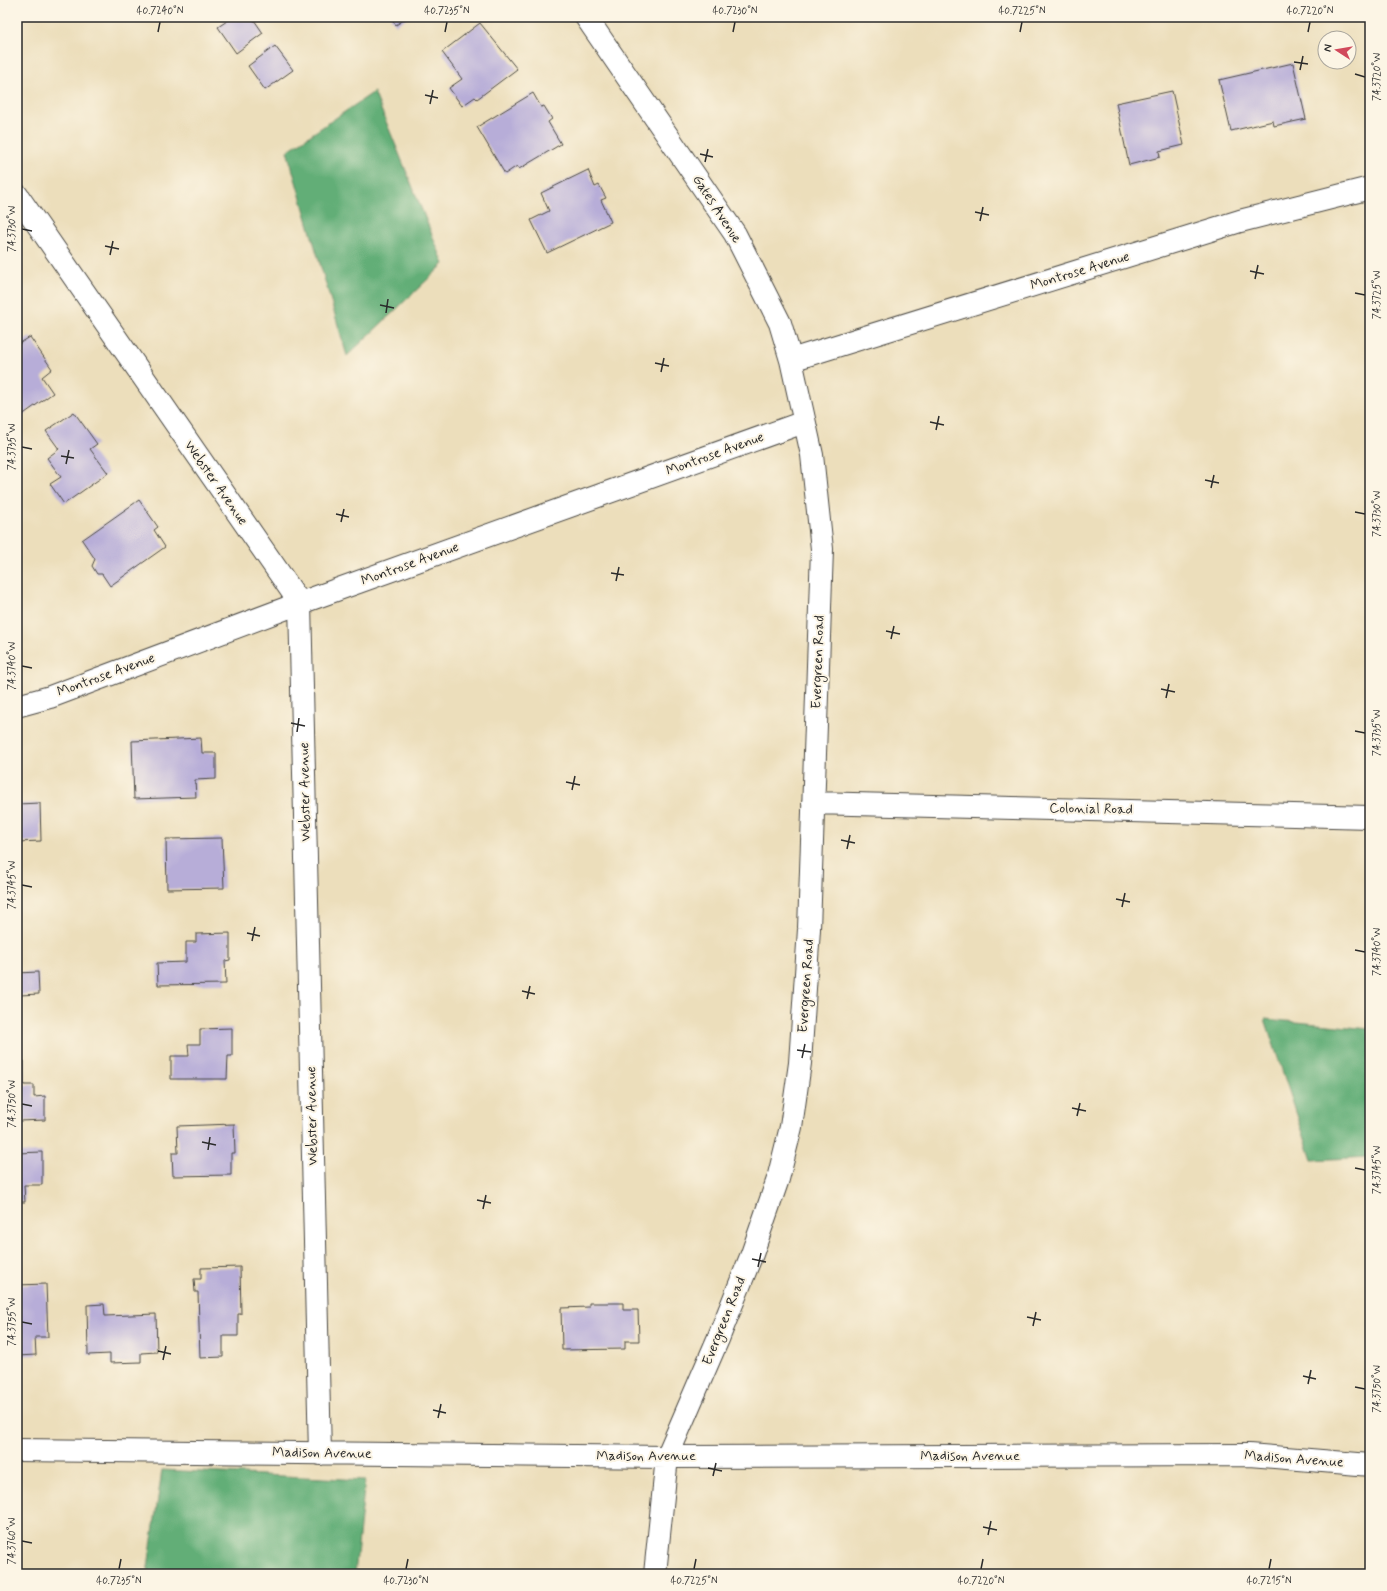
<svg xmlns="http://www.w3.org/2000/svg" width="1387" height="1591" viewBox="0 0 1387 1591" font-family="Mynerve,sans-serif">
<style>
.forest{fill:#62ae77;stroke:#466c51}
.building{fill:#b7add8}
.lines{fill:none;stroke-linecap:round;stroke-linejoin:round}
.minor-casing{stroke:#484641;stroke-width:24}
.minor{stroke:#fff;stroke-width:22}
.ticks{fill:none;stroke:#2b2b2b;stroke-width:1.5}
.labels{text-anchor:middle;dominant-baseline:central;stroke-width:4;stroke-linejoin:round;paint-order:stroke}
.street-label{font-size:14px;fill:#2b2b2b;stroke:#fcf5e5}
.neatline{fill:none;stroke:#2b2b2b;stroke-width:1.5}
.ticks-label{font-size:10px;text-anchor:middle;fill:#2b2b2b}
</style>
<rect width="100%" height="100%" fill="#fcf5e5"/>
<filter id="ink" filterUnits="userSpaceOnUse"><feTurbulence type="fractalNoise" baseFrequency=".025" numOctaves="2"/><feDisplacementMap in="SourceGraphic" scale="8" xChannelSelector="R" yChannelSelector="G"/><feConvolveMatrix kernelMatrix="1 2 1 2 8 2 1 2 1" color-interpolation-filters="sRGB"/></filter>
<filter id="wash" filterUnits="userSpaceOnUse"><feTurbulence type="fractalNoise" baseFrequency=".012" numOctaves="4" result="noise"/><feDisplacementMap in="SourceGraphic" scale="16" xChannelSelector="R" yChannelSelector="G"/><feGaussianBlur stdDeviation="0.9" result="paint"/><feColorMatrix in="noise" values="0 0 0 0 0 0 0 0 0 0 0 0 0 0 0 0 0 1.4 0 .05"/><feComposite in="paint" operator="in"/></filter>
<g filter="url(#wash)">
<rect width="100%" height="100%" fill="#ecdebb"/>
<path class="forest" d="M 374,92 L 444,264 L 347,356 L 287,151 Z
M 1265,1019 L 1370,1029 L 1370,1157 L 1312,1160 Z
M 162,1470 L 365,1480 L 355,1574 L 147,1574 Z"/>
<g id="blocks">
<path class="building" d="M 233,17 L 252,17 L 263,33 L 236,53 L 218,27 Z
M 390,17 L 408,17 L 396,25 Z
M 480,23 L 517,69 L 477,99 L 475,97 L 462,106 L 449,88 L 462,79 L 442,52 Z
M 275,46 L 293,70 L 265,90 L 248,66 Z
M 1293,63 L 1306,119 L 1274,126 L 1273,121 L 1231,131 L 1219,80 Z
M 1172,91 L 1184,145 L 1159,151 L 1160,157 L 1129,165 L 1116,103 Z
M 533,93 L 541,107 L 544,106 L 552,119 L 548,122 L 561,144 L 519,169 L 517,166 L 505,174 L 477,127 Z
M 588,170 L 595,187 L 599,185 L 606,198 L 601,200 L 611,222 L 547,253 L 531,220 L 549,211 L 541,193 Z
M 30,337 L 52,369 L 42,377 L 53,393 L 18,418 L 17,345 Z
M 74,412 L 97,444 L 90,449 L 108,473 L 64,504 L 50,484 L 61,477 L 47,458 L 59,449 L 46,431 Z
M 139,500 L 158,527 L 154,530 L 165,547 L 110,586 L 102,574 L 97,574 L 92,566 L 95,559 L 82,540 Z
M 201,738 L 202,753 L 216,753 L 216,779 L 195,780 L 196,797 L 134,799 L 132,741 Z
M 40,803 L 41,841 L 17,842 L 17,804 Z
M 222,838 L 224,888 L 167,889 L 166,839 Z
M 230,933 L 230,960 L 225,961 L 226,984 L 158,985 L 157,963 L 186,962 L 186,942 L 196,942 L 196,934 Z
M 38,972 L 39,994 L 20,995 L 21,1023 L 17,1023 L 17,973 Z
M 232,1028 L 232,1056 L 228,1056 L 227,1079 L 171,1079 L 171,1056 L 189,1056 L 188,1044 L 200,1044 L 200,1029 Z
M 17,1061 L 24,1061 L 24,1085 L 34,1085 L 34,1097 L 45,1096 L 45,1120 L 19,1121 L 18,1113 L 17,1113 Z
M 234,1124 L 235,1153 L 231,1153 L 231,1175 L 173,1176 L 172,1153 L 178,1153 L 177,1126 Z
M 42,1152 L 42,1185 L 24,1185 L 25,1202 L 17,1202 L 17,1153 Z
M 240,1267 L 241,1314 L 238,1314 L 238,1336 L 223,1336 L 223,1357 L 200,1358 L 198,1292 L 195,1292 L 194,1279 L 201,1279 L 201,1268 Z
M 46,1284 L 48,1337 L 35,1337 L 36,1355 L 17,1356 L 17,1285 Z
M 589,1303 L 623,1303 L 623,1310 L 638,1310 L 639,1341 L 625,1341 L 625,1349 L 562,1350 L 561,1308 L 589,1307 Z
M 104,1304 L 105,1316 L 156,1314 L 157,1352 L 141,1353 L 141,1362 L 110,1363 L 110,1354 L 88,1355 L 87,1305 Z"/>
</g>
</g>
<g filter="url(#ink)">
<use href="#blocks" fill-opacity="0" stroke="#484641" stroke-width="1"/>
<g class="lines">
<defs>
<path id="minor" d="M 586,17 L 735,234 L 780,323 L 791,360 L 812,455 L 822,549 L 809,929 L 800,1063 L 791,1127 L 778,1179 L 752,1254 L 718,1339 L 667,1457 L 655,1574
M 17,195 L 300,603 L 320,1454
M 791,360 L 1240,221 L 1370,188
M 17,706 L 50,697 L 300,603 L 804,422
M 813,803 L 1370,817
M 17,1450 L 667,1457 L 1249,1455 L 1370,1465"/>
</defs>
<use href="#minor" class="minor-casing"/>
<use href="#minor" class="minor"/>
</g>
</g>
<path class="ticks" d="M 158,32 L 160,22M 445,32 L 447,22M 733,32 L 735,22M 1020,32 L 1022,22M 1308,32 L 1310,22M 1294,62 L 1308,64M 1300,70 L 1303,56M 1355,74 L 1365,77M 425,95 L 438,98M 430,104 L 433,90M 700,154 L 713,157M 705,162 L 708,149M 975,212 L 989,215M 980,221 L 983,207M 22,229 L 32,231M 105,246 L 119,249M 110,255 L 113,241M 1250,271 L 1264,274M 1255,279 L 1258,265M 1355,293 L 1365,295M 380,305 L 394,308M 386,313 L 388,299M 655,363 L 669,366M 661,372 L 664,358M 930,422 L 944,425M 936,430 L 939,416M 22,447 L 32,449M 61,456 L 74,458M 66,464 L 69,450M 1205,480 L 1219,483M 1211,488 L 1214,475M 1355,512 L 1365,514M 336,514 L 349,517M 341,522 L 344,509M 611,573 L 624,575M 616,581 L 619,567M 886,631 L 900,634M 891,639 L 894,626M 22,666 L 32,668M 1161,689 L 1175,692M 1166,698 L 1169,684M 291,723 L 305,726M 1355,731 L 1365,733M 297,732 L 299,718M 566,782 L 580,785M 572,790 L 575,776M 841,840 L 855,843M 847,849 L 850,835M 22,885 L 32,887M 1116,899 L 1130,902M 1122,907 L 1125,893M 247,933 L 260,936M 252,941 L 255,927M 1355,950 L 1365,952M 522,991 L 535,994M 527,999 L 530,986M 797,1050 L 811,1052M 802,1058 L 805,1044M 22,1104 L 32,1106M 1072,1108 L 1086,1111M 1077,1116 L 1080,1103M 202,1142 L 216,1145M 208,1150 L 210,1137M 1355,1168 L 1365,1170M 477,1200 L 491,1203M 483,1209 L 486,1195M 752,1259 L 766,1262M 758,1267 L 761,1253M 1027,1317 L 1041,1320M 22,1322 L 32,1324M 1033,1326 L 1036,1312M 158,1351 L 171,1354M 163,1360 L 166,1346M 1303,1376 L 1316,1379M 1308,1384 L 1311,1370M 1355,1387 L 1365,1389M 433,1410 L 446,1413M 438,1418 L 441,1404M 708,1468 L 722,1471M 713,1476 L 716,1463M 983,1527 L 997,1530M 988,1535 L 991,1521M 22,1541 L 32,1543M 119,1569 L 121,1559M 406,1569 L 408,1559M 694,1569 L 696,1559M 981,1569 L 983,1559M 1269,1569 L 1271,1559"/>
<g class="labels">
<g class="street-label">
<text transform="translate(717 209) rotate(57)">Gates Avenue</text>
<text transform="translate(1080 271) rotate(-17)">Montrose Avenue</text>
<text transform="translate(715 454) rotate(-20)">Montrose Avenue</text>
<text transform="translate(216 483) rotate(55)">Webster Avenue</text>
<text transform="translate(410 564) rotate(-20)">Montrose Avenue</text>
<text transform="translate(818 662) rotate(-88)">Evergreen Road</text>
<text transform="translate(106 675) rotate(-20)">Montrose Avenue</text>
<text transform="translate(305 792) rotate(-91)">Webster Avenue</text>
<text transform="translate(1091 809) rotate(1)">Colonial Road</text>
<text transform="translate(806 986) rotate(-86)">Evergreen Road</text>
<text transform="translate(312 1116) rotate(-91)">Webster Avenue</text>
<text transform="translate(724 1321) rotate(-68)">Evergreen Road</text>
<text transform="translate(322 1453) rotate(1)">Madison Avenue</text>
<text x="646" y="1456">Madison Avenue</text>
<text x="970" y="1456">Madison Avenue</text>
<text transform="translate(1294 1459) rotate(4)">Madison Avenue</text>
</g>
</g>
<rect width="1387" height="1591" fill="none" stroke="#fcf5e5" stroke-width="44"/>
<g transform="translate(1337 50) rotate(282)"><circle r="19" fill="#fcf5e5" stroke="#a8a49b"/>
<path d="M0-3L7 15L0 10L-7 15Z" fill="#d1495b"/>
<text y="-6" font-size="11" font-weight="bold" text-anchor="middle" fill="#2b2b2b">N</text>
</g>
<rect x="22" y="22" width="1343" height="1547" class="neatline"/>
<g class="ticks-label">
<text x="160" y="14">40.7240°N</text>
<text x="447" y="14">40.7235°N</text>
<text x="735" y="14">40.7230°N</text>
<text x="1022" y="14">40.7225°N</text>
<text x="1310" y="14">40.7220°N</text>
<text transform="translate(1376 77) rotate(-90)" y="4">74.3720°W</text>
<text transform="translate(11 229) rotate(-90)" y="4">74.3730°W</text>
<text transform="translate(1376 295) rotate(-90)" y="4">74.3725°W</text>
<text transform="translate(11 447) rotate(-90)" y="4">74.3735°W</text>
<text transform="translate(1376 514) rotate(-90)" y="4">74.3730°W</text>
<text transform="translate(11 666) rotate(-90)" y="4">74.3740°W</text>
<text transform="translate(1376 733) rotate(-90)" y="4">74.3735°W</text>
<text transform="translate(11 885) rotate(-90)" y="4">74.3745°W</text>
<text transform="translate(1376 952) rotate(-90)" y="4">74.3740°W</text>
<text transform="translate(11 1104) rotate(-90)" y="4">74.3750°W</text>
<text transform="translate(1376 1170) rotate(-90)" y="4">74.3745°W</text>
<text transform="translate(11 1322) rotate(-90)" y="4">74.3755°W</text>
<text transform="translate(1376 1389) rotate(-90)" y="4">74.3750°W</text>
<text transform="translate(11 1541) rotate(-90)" y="4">74.3760°W</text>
<text x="119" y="1584">40.7235°N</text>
<text x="406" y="1584">40.7230°N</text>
<text x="694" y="1584">40.7225°N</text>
<text x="981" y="1584">40.7220°N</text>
<text x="1269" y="1584">40.7215°N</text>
</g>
</svg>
